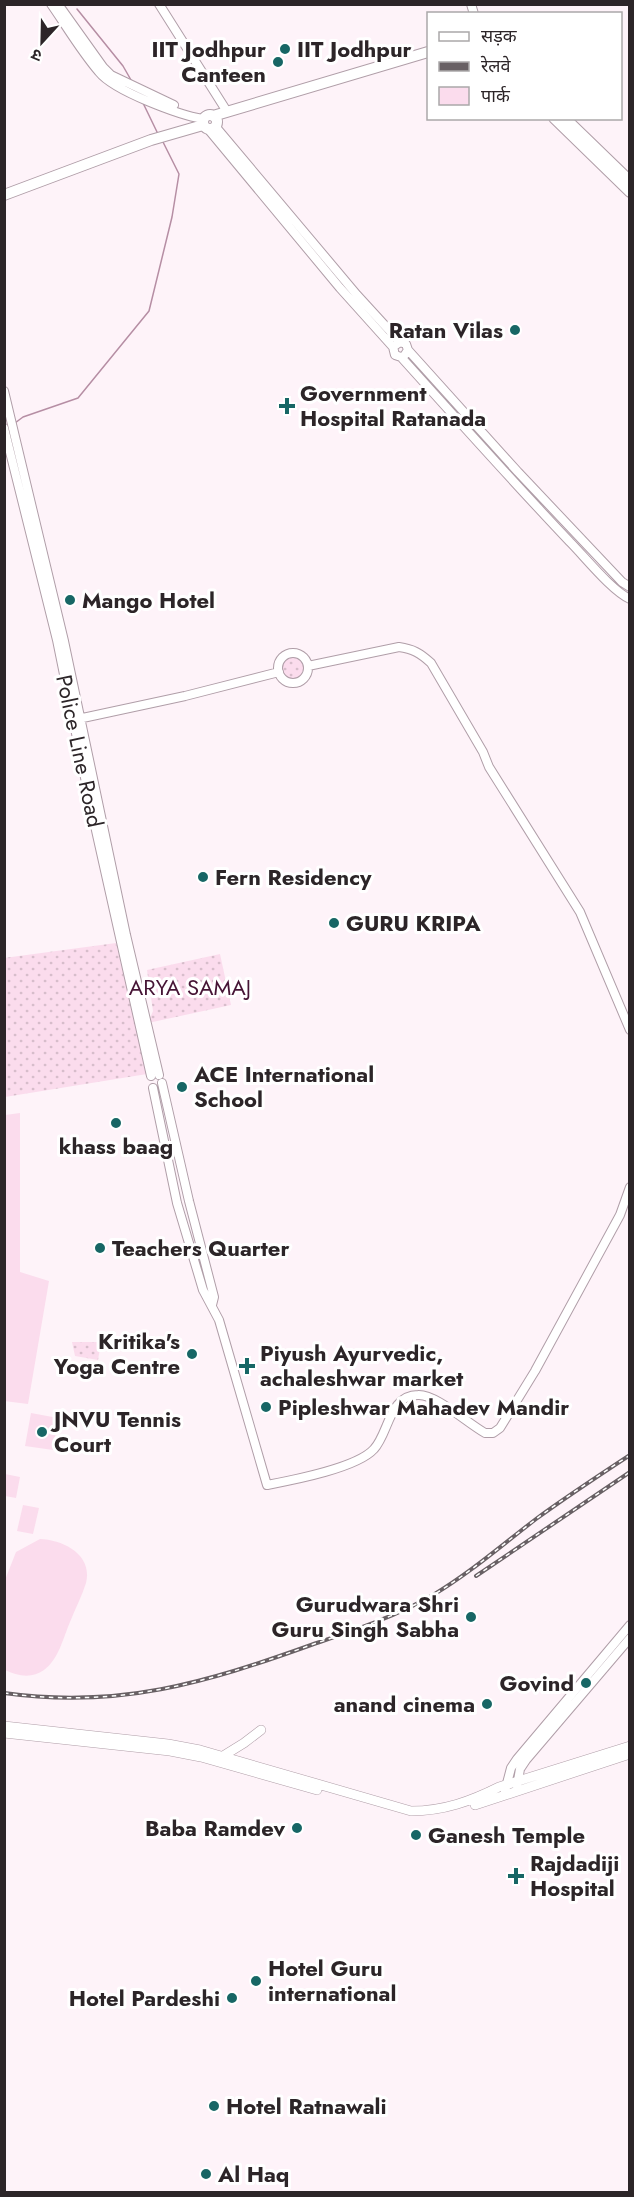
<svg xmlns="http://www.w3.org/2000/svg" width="634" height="2197" viewBox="0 0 634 2197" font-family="Jost,'Noto Sans Devanagari',sans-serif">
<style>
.green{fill:url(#green-dots)}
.pitch{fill:#fbdced}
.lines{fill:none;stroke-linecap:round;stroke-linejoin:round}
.stream{stroke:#b68ea4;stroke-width:1.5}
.secondary-casing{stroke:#b09ea8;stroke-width:10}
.primary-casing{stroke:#b09ea8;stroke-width:10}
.highway-casing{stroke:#b09ea8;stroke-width:12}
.secondary{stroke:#fff;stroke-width:8}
.primary{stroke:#fff;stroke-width:9}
.highway{stroke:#fff;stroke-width:10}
.rail-casing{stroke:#686064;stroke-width:4}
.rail{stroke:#fff;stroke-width:1.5;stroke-dasharray:4.5;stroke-linecap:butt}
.poi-dot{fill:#176665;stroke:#fff;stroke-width:2}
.labels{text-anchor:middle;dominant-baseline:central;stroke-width:6;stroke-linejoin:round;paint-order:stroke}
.poi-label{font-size:22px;font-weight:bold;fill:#2c2528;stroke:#fff;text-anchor:start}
.street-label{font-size:22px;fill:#2c2528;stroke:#fff}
.park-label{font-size:22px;fill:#461435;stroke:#fff}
</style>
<defs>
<pattern id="green-dots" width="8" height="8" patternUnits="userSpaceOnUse" patternTransform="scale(1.5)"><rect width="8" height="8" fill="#fbdced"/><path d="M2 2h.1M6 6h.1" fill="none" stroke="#d7bdcb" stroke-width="1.8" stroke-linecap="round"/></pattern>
</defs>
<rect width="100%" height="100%" fill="#fef3f9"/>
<path class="green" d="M281 668a11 11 0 1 1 22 0a11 11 0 1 1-22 0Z
M 116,943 L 147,1074 L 5,1097 L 4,958 Z
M 220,954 L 231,1005 L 148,1023 L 153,1011 L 147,970 Z
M 72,1342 L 101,1342 L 98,1360 L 75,1356 Z"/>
<path class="pitch" d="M 20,1113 L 20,1272 L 49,1281 L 28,1404 L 4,1401 L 5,1115 Z
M 31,1413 L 58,1418 L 53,1450 L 25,1446 Z
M 5,1474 L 20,1477 L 16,1498 L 5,1496 Z
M 23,1505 L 39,1508 L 33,1534 L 17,1531 Z
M 40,1539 C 64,1540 93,1555 86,1583 C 82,1596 75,1609 70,1622 C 63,1638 59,1659 44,1670 C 32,1679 17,1676 5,1670 L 5,1580 L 16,1552 Z"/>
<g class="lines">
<path class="stream" d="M 77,9 L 123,66 L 131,80
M 143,103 L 158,134
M 15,423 L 23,417 L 78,398 L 149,311 L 172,217 L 179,174 L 162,140"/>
<defs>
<path id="secondary" d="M 51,4 C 67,27 81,51 99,72 C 114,91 179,115 203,119
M 58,4 L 103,67 L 111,75 L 174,105
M 159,4 L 226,110
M 471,4 L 474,14
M 215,126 L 357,295 L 400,342
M 208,129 L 340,288 L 393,347
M 408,350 L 518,472 L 622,582 L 630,587
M 401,357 L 404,356 L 408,350 L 406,344 L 400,342 L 393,347 L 395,355 L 401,357 C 457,419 513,482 570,542 C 585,557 612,591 630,599
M 4,391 L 64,641 L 126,935 L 159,1075
M 4,428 L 57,640 L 93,817 L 151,1076
M278 668a15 15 0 1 1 30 0a15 15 0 1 1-30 0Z
M 308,666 L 399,647 C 413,649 420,653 431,663 L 483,752 L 489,767 L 580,912 L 630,1030
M 78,719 L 185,696 L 279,672
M 162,1083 L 189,1201 L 214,1297 L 212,1305
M 153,1088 L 177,1203 L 203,1290 L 219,1320 L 267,1485 C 293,1480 357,1468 374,1449 C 389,1433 389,1395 418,1395 C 436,1394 467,1423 485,1433 L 493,1433 L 500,1428 L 535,1371 L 620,1215 L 630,1187
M 517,1786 L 520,1769 L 526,1760 L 630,1638
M 505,1791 L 511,1768 L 517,1759 L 630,1625"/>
<path id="primary" d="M 4,1726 L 168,1744 L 200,1750 L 411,1811 C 444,1811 471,1801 499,1787 L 630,1746
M 4,1733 L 170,1751 L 201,1757 L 317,1790
M 223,1756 L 244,1743 L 261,1730
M 475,1805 L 630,1754"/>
<path id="highway" d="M203 122a7 7 0 1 1 14 0a7 7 0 1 1-14 0Z
M 213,116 L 428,52
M 554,118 L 630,192
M 565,118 L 630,181
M 4,195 L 151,140 L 203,125"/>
</defs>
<use href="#secondary" class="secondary-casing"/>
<use href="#primary" class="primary-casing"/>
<use href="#highway" class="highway-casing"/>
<use href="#secondary" class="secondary"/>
<use href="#primary" class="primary"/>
<use href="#highway" class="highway"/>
<defs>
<path id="rail" d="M 476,1576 L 630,1472
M 4,1693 C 119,1709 205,1683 311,1645 C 352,1631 395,1617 433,1595 C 470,1573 502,1545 536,1519 C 566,1497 598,1476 630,1455"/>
</defs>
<use href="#rail" class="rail-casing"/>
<use href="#rail" class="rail"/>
</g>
<g class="poi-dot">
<circle cx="285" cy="49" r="6"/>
<circle cx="278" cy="62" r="6"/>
<circle cx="515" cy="330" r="6"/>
<path d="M284 397h6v6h6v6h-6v6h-6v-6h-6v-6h6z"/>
<circle cx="70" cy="600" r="6"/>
<circle cx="203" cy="877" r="6"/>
<circle cx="334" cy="923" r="6"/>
<circle cx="182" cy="1087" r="6"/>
<circle cx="116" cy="1123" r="6"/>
<circle cx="100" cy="1248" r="6"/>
<circle cx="192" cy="1354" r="6"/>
<path d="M244 1357h6v6h6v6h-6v6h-6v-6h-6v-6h6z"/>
<circle cx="266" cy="1407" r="6"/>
<circle cx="42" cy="1432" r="6"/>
<circle cx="471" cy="1617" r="6"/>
<circle cx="586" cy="1683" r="6"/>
<circle cx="487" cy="1704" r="6"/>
<circle cx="297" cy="1828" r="6"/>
<circle cx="416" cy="1835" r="6"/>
<path d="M513 1867h6v6h6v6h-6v6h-6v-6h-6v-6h6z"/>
<circle cx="256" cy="1981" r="6"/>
<circle cx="232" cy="1998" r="6"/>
<circle cx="214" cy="2106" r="6"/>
<circle cx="206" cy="2174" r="6"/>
</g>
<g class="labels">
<g class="poi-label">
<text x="266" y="49" text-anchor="end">IIT Jodhpur<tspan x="266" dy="25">Canteen</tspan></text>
<text x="297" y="49">IIT Jodhpur</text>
<text x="503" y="330" text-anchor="end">Ratan Vilas</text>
<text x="300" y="393">Government<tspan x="300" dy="25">Hospital Ratanada</tspan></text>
<text x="82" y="600">Mango Hotel</text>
<text x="215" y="877">Fern Residency</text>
<text x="346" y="923">GURU KRIPA</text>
<text x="194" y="1074">ACE International<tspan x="194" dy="25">School</tspan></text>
<text x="116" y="1146" text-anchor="middle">khass baag</text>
<text x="112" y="1248">Teachers Quarter</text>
<text x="180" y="1341" text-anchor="end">Kritika's<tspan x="180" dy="25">Yoga Centre</tspan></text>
<text x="260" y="1353">Piyush Ayurvedic,<tspan x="260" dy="25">achaleshwar market</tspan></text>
<text x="278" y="1407">Pipleshwar Mahadev Mandir</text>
<text x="54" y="1419">JNVU Tennis<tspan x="54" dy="25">Court</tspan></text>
<text x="459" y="1604" text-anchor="end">Gurudwara Shri<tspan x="459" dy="25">Guru Singh Sabha</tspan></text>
<text x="574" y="1683" text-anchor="end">Govind</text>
<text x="475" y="1704" text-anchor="end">anand cinema</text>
<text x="285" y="1828" text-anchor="end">Baba Ramdev</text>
<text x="428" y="1835">Ganesh Temple</text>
<text x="530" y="1863">Rajdadiji<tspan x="530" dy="25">Hospital</tspan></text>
<text x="268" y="1968">Hotel Guru<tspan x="268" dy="25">international</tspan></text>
<text x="220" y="1998" text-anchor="end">Hotel Pardeshi</text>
<text x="226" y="2106">Hotel Ratnawali</text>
<text x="218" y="2174">Al Haq</text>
</g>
<g class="street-label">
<text transform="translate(80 751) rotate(78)">Police Line Road</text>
</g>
<g class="park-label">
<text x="190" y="987">ARYA SAMAJ</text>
</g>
</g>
<rect width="634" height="2197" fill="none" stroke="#2c2528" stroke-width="12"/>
<rect x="427" y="12" width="195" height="108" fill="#ffffff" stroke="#aba8a9" stroke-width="1.5"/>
<rect x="439" y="32" width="30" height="9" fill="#ffffff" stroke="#aba8a9" stroke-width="1.5"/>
<text x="481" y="42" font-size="18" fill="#2c2528">सड़क</text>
<rect x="439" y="62" width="30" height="9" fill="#686064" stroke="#aba8a9" stroke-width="1.5"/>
<text x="481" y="72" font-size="18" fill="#2c2528">रेलवे</text>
<rect x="439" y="87" width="30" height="18" fill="#fbdced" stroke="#aba8a9" stroke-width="1.5"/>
<text x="481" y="102" font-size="18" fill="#2c2528">पार्क</text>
<g transform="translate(42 42) rotate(202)" stroke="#ffffff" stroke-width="4.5" paint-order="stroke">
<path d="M0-4.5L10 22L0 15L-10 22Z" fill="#2c2528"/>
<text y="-9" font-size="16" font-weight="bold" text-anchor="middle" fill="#2c2528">उ</text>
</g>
</svg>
